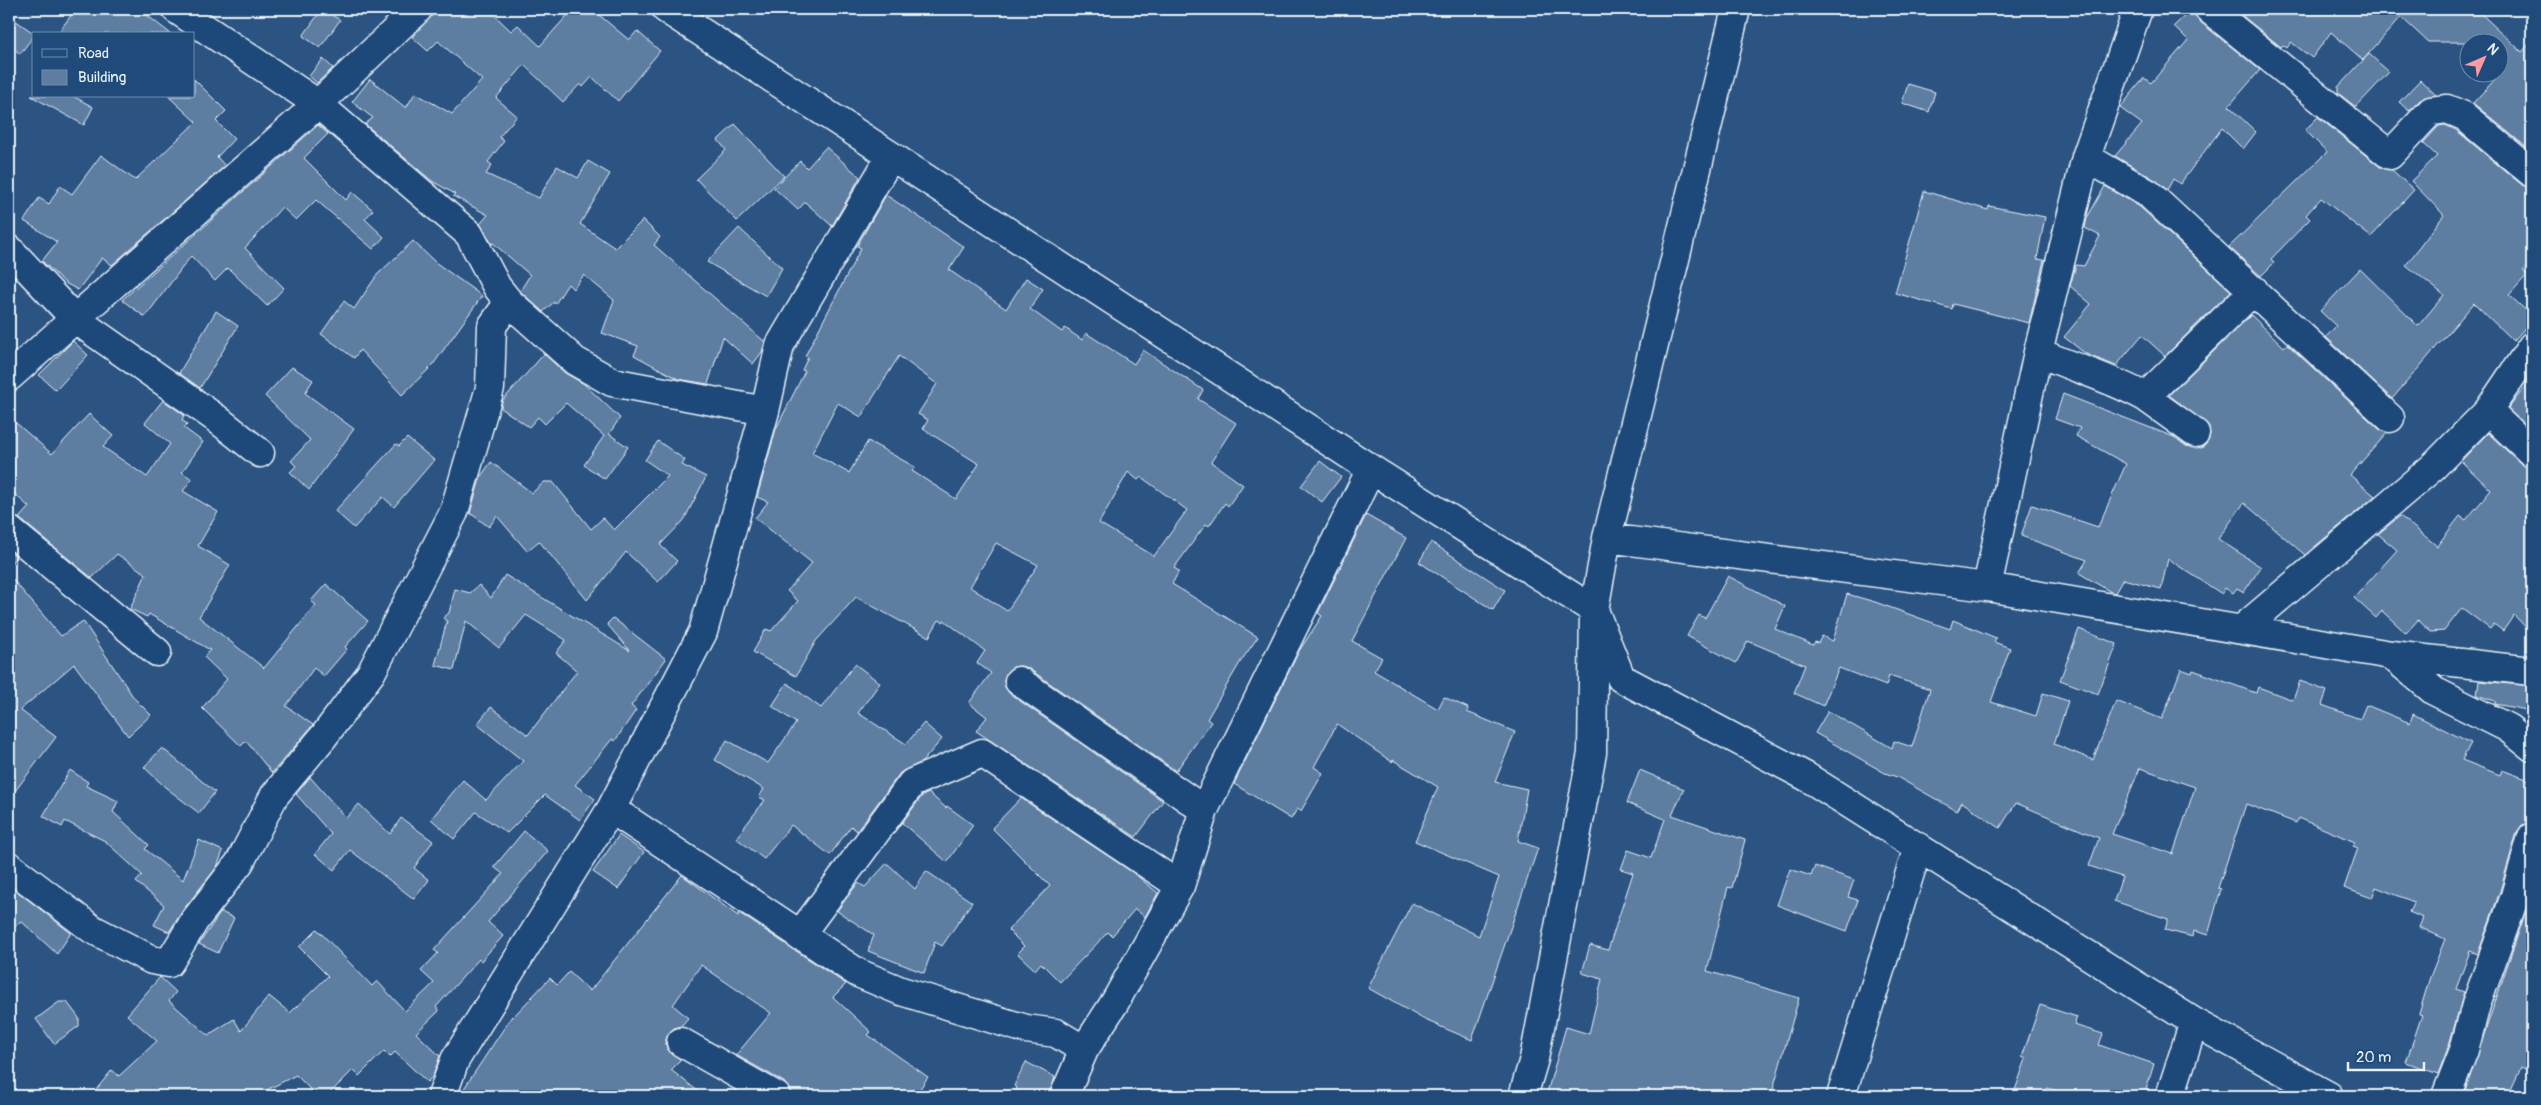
<svg xmlns="http://www.w3.org/2000/svg" width="2541" height="1105" viewBox="0 0 2541 1105" font-family="Pangolin,sans-serif">
<style>
.building{fill:#5d7da1;stroke:#e8f1f8;fill-rule:evenodd}
.lines{fill:none;stroke-linecap:round;stroke-linejoin:round}
.minor-casing{stroke:#e8f1f8;stroke-width:31}
.minor{stroke:#1f4a7a;stroke-width:28}
</style>
<rect width="100%" height="100%" fill="#2b5482"/>
<filter id="ink" filterUnits="userSpaceOnUse"><feTurbulence type="fractalNoise" baseFrequency=".02" numOctaves="2"/><feDisplacementMap in="SourceGraphic" scale="10" xChannelSelector="R" yChannelSelector="G"/><feConvolveMatrix kernelMatrix="1 2 1 2 8 2 1 2 1" color-interpolation-filters="sRGB"/></filter>
<g filter="url(#ink)">
<path class="building" d="M 76,9 L 139,9 L 171,34 L 57,34 Z
M 322,9 L 340,20 L 320,48 L 303,36 Z
M 438,9 L 488,9 L 511,31 L 518,25 L 540,46 L 573,9 L 592,9 L 629,40 L 637,31 L 660,51 L 618,101 L 592,77 L 583,87 L 580,84 L 563,102 L 524,65 L 496,98 L 517,116 L 499,137 L 504,141 L 488,162 L 492,165 L 486,174 L 539,198 L 557,166 L 578,178 L 588,161 L 610,174 L 580,224 L 615,248 L 643,220 L 660,237 L 654,245 L 765,342 L 762,352 L 753,364 L 723,337 L 708,384 L 678,379 L 634,355 L 638,346 L 602,333 L 614,300 L 584,275 L 573,289 L 568,284 L 555,304 L 554,302 L 543,312 L 520,291 L 530,275 L 493,243 L 492,244 L 480,224 L 488,215 L 453,196 L 455,194 L 432,181 L 365,124 L 373,118 L 352,102 L 370,79 L 406,108 L 415,93 L 452,114 L 482,80 L 438,41 L 428,51 L 412,37 Z
M 2192,9 L 2199,21 L 2260,70 L 2229,106 L 2256,132 L 2243,149 L 2222,128 L 2180,184 L 2173,179 L 2167,190 L 2157,181 L 2115,156 L 2142,124 L 2120,108 L 2144,78 L 2151,83 L 2188,40 L 2174,26 Z
M 2234,9 L 2476,9 L 2522,52 L 2532,41 L 2532,150 L 2531,151 L 2473,103 L 2498,76 L 2498,42 L 2428,42 L 2401,17 L 2363,60 L 2331,32 L 2312,58 L 2291,42 L 2287,48 L 2283,45 L 2281,47 Z
M 9,16 L 35,34 L 20,54 L 9,44 Z
M 2369,54 L 2389,72 L 2356,107 L 2338,93 L 2338,87 Z
M 323,59 L 333,68 L 317,83 L 309,76 Z
M 194,79 L 226,111 L 216,121 L 234,139 L 217,157 L 225,166 L 112,265 L 102,258 L 78,290 L 65,283 L 42,261 L 57,242 L 24,221 L 39,198 L 49,204 L 60,186 L 72,194 L 101,155 L 135,180 L 196,122 L 168,96 L 194,96 Z
M 2420,80 L 2436,95 L 2420,100 L 2409,111 L 2399,102 Z
M 1908,84 L 1935,92 L 1929,112 L 1902,103 Z
M 31,96 L 73,96 L 93,107 L 84,125 Z
M 2318,117 L 2380,167 L 2392,170 L 2414,190 L 2371,237 L 2321,198 L 2306,215 L 2310,219 L 2271,259 L 2274,263 L 2261,276 L 2229,247 L 2327,152 L 2305,130 Z
M 735,124 L 784,176 L 737,221 L 696,179 L 726,150 L 718,140 Z
M 318,125 L 328,134 L 304,158 L 346,200 L 352,192 L 373,210 L 365,219 L 384,237 L 373,249 L 316,200 L 296,220 L 282,207 L 245,248 L 284,288 L 267,306 L 228,268 L 215,281 L 191,256 L 145,317 L 122,300 Z
M 2445,125 L 2456,130 L 2522,185 L 2532,188 L 2532,261 L 2523,271 L 2527,275 L 2509,295 L 2532,316 L 2532,321 L 2513,341 L 2474,303 L 2392,399 L 2326,337 L 2336,326 L 2320,311 L 2360,269 L 2418,326 L 2444,295 L 2406,265 L 2444,215 L 2411,181 L 2437,156 L 2423,143 L 2439,126 Z
M 826,147 L 860,177 L 832,226 L 805,202 L 798,210 L 774,188 L 800,161 L 807,168 Z
M 2105,186 L 2140,207 L 2231,291 L 2165,356 L 2142,335 L 2116,366 L 2086,354 L 2064,337 L 2091,304 L 2070,286 L 2076,265 L 2084,266 L 2100,236 L 2085,228 L 2087,218 Z
M 1924,191 L 1988,210 L 1989,206 L 2045,217 L 2037,259 L 2044,260 L 2029,323 L 1953,304 L 1952,309 L 1895,293 Z
M 886,195 L 964,247 L 949,270 L 1006,309 L 1026,278 L 1043,289 L 1030,309 L 1062,332 L 1065,328 L 1082,340 L 1086,333 L 1134,364 L 1143,350 L 1203,390 L 1198,399 L 1236,423 L 1211,462 L 1243,485 L 1228,506 L 1225,503 L 1209,526 L 1206,524 L 1174,568 L 1179,571 L 1172,584 L 1258,637 L 1241,661 L 1207,719 L 1211,722 L 1176,771 L 1028,668 L 1021,666 L 1013,667 L 1007,672 L 1004,679 L 1005,687 L 1010,694 L 1163,801 L 1136,837 L 976,731 L 987,717 L 969,703 L 991,673 L 977,663 L 985,651 L 944,620 L 943,622 L 939,620 L 929,637 L 856,597 L 816,641 L 796,676 L 753,652 L 766,629 L 771,631 L 798,601 L 787,591 L 812,563 L 755,518 L 768,502 L 757,497 L 776,429 L 805,371 L 802,370 L 808,357 L 805,356 L 861,248 L 857,246 ZM 899,356 L 937,384 L 918,414 L 928,420 L 923,429 L 979,464 L 956,499 L 912,471 L 915,467 L 868,441 L 849,473 L 812,453 L 838,403 L 861,417 ZM 1128,472 L 1138,480 L 1141,477 L 1187,510 L 1154,556 L 1099,523 ZM 996,543 L 1038,565 L 1007,611 L 970,587 Z
M 739,228 L 782,268 L 766,296 L 707,262 Z
M 413,241 L 435,262 L 482,296 L 432,366 L 402,395 L 360,350 L 354,358 L 321,334 L 344,301 L 354,309 L 377,275 Z
M 216,311 L 238,326 L 200,388 L 179,373 Z
M 2251,315 L 2284,347 L 2287,344 L 2379,429 L 2387,433 L 2350,475 L 2375,496 L 2305,555 L 2244,503 L 2218,539 L 2261,567 L 2244,592 L 2237,588 L 2233,593 L 2225,588 L 2222,594 L 2168,559 L 2161,589 L 2123,579 L 2115,593 L 2111,592 L 2079,573 L 2087,560 L 2021,536 L 2032,505 L 2098,527 L 2126,464 L 2076,436 L 2080,428 L 2055,419 L 2063,394 L 2174,437 L 2186,446 L 2202,448 L 2210,435 L 2209,426 L 2169,395 Z
M 73,341 L 88,355 L 56,390 L 39,375 Z
M 544,354 L 565,373 L 584,384 L 620,418 L 609,434 L 628,447 L 605,479 L 584,465 L 604,436 L 566,403 L 545,424 L 538,417 L 529,427 L 501,408 L 502,401 Z
M 292,367 L 313,380 L 305,393 L 354,429 L 309,490 L 290,472 L 296,466 L 291,461 L 310,440 L 265,396 Z
M 2532,378 L 2532,432 L 2508,409 Z
M 163,400 L 184,415 L 182,420 L 187,424 L 184,428 L 203,442 L 182,472 L 192,479 L 183,491 L 218,512 L 198,546 L 230,565 L 199,617 L 264,668 L 316,605 L 311,601 L 326,584 L 368,621 L 345,647 L 347,649 L 324,676 L 314,668 L 286,706 L 313,725 L 272,773 L 246,741 L 241,746 L 202,708 L 227,679 L 204,657 L 210,650 L 149,614 L 147,617 L 130,609 L 146,574 L 117,554 L 92,578 L 19,518 L 29,507 L 9,489 L 9,417 L 52,454 L 89,414 L 113,436 L 103,447 L 147,477 L 170,444 L 145,423 Z
M 2488,433 L 2521,464 L 2532,468 L 2532,634 L 2514,615 L 2503,631 L 2494,624 L 2490,629 L 2462,608 L 2444,631 L 2431,632 L 2418,620 L 2406,633 L 2382,611 L 2376,618 L 2354,598 L 2397,550 L 2378,534 L 2400,516 L 2437,546 L 2460,516 L 2466,520 L 2491,490 L 2461,461 Z
M 407,438 L 434,460 L 394,507 L 383,497 L 354,528 L 335,511 L 396,444 L 399,446 Z
M 658,441 L 685,460 L 682,465 L 706,477 L 684,520 L 660,545 L 677,561 L 658,582 L 626,552 L 587,600 L 539,541 L 527,551 L 497,516 L 489,527 L 470,513 L 481,476 L 491,462 L 532,493 L 544,482 L 553,482 L 591,529 L 603,518 L 614,530 L 668,476 L 645,460 Z
M 1320,461 L 1341,477 L 1322,502 L 1301,486 Z
M 1366,515 L 1406,538 L 1352,641 L 1382,658 L 1374,671 L 1438,709 L 1444,697 L 1468,708 L 1467,712 L 1515,732 L 1495,782 L 1527,789 L 1518,841 L 1538,848 L 1472,1040 L 1425,1020 L 1368,988 L 1412,903 L 1479,936 L 1499,877 L 1415,841 L 1438,787 L 1393,760 L 1392,762 L 1337,724 L 1314,767 L 1323,773 L 1301,811 L 1297,809 L 1291,819 L 1234,784 L 1299,651 L 1322,616 L 1318,613 Z
M 1431,542 L 1505,590 L 1493,610 L 1419,562 Z
M 9,550 L 16,556 L 9,567 Z
M 9,575 L 61,636 L 83,621 L 134,698 L 151,715 L 128,736 L 74,664 L 20,710 L 56,737 L 9,799 Z
M 505,575 L 630,651 L 607,624 L 613,618 L 666,659 L 631,706 L 636,710 L 615,741 L 612,739 L 575,785 L 595,799 L 580,820 L 545,795 L 507,833 L 476,812 L 454,839 L 431,819 L 463,780 L 486,800 L 523,761 L 477,724 L 491,707 L 528,735 L 577,671 L 556,653 L 566,640 L 526,615 L 499,648 L 466,621 L 454,670 L 435,665 L 447,621 L 443,618 L 449,613 L 455,589 L 470,593 L 479,585 L 491,598 Z
M 1728,576 L 1785,606 L 1775,629 L 1813,645 L 1815,642 L 1818,643 L 1822,636 L 1833,641 L 1847,594 L 1875,602 L 1950,629 L 1953,620 L 1996,638 L 1994,642 L 2010,648 L 1991,702 L 2036,716 L 2043,693 L 2068,701 L 2054,744 L 2093,760 L 2116,701 L 2162,719 L 2181,669 L 2192,673 L 2193,670 L 2256,693 L 2258,687 L 2293,700 L 2300,681 L 2327,691 L 2322,705 L 2360,719 L 2366,705 L 2410,723 L 2413,714 L 2471,743 L 2462,760 L 2500,775 L 2502,770 L 2532,781 L 2532,822 L 2522,825 L 2517,832 L 2500,891 L 2478,954 L 2470,951 L 2456,989 L 2464,992 L 2449,1045 L 2438,1074 L 2406,1062 L 2422,1015 L 2419,1014 L 2430,977 L 2445,939 L 2419,927 L 2423,918 L 2409,912 L 2414,902 L 2376,887 L 2372,898 L 2344,888 L 2358,848 L 2353,846 L 2355,842 L 2298,818 L 2296,823 L 2246,804 L 2218,888 L 2221,889 L 2208,935 L 2194,931 L 2193,937 L 2165,930 L 2168,919 L 2114,901 L 2122,877 L 2089,866 L 2099,838 L 2016,803 L 2000,828 L 1962,802 L 1957,811 L 1897,777 L 1885,773 L 1815,733 L 1828,711 L 1892,748 L 1894,741 L 1912,747 L 1930,689 L 1889,676 L 1886,686 L 1839,668 L 1823,706 L 1794,693 L 1805,665 L 1748,641 L 1736,663 L 1687,636 L 1699,615 L 1705,618 ZM 2140,768 L 2195,787 L 2173,854 L 2112,834 Z
M 2079,629 L 2117,644 L 2098,694 L 2060,680 Z
M 855,664 L 880,683 L 858,713 L 906,744 L 924,723 L 942,739 L 922,762 L 900,773 L 857,831 L 851,826 L 830,855 L 791,825 L 764,859 L 736,838 L 765,800 L 759,797 L 764,789 L 715,760 L 727,740 L 768,763 L 796,723 L 772,706 L 787,683 L 821,708 Z
M 2479,681 L 2532,686 L 2532,711 L 2495,704 L 2495,701 L 2477,695 Z
M 162,748 L 215,792 L 199,813 L 165,787 L 144,767 Z
M 70,770 L 88,782 L 86,786 L 118,801 L 113,812 L 149,845 L 145,849 L 183,880 L 199,840 L 223,851 L 217,867 L 183,910 L 169,932 L 154,925 L 164,905 L 136,882 L 142,875 L 105,841 L 65,821 L 62,827 L 43,816 Z
M 1640,770 L 1684,789 L 1672,815 L 1745,840 L 1732,888 L 1728,887 L 1707,971 L 1799,998 L 1771,1096 L 1546,1096 L 1566,1027 L 1589,1034 L 1602,979 L 1582,973 L 1590,945 L 1608,950 L 1633,873 L 1621,869 L 1628,850 L 1651,858 L 1665,819 L 1627,803 Z
M 310,777 L 346,818 L 359,804 L 390,834 L 401,818 L 433,841 L 414,868 L 429,880 L 414,899 L 350,850 L 334,870 L 315,854 L 331,834 L 296,794 Z
M 929,793 L 946,808 L 947,806 L 973,825 L 947,862 L 902,823 L 922,796 Z
M 1021,798 L 1135,874 L 1158,893 L 1145,917 L 1135,909 L 1112,936 L 1108,932 L 1060,982 L 1041,963 L 1035,970 L 1017,953 L 1024,946 L 1008,930 L 1050,886 L 992,828 Z
M 524,831 L 548,851 L 488,922 L 503,936 L 481,961 L 479,959 L 436,1007 L 439,1011 L 416,1033 L 440,1056 L 433,1076 L 427,1082 L 395,1052 L 390,1057 L 384,1051 L 359,1076 L 353,1070 L 327,1096 L 317,1096 L 296,1075 L 255,1096 L 91,1096 L 112,1070 L 119,1076 L 157,1041 L 127,1015 L 160,977 L 176,992 L 169,1001 L 208,1035 L 234,1019 L 241,1031 L 269,996 L 290,1013 L 328,976 L 299,947 L 317,929 L 372,986 L 377,981 L 405,1011 L 434,983 L 421,971 L 438,953 L 434,950 L 503,874 L 494,867 Z
M 619,835 L 644,852 L 618,889 L 593,872 Z
M 887,863 L 915,889 L 926,871 L 972,902 L 942,946 L 935,942 L 924,973 L 868,951 L 874,935 L 837,911 L 858,883 L 865,887 Z
M 1815,866 L 1854,880 L 1848,897 L 1858,900 L 1847,931 L 1777,905 L 1790,869 L 1811,876 Z
M 682,875 L 738,916 L 739,913 L 846,984 L 833,997 L 871,1032 L 868,1035 L 928,1077 L 915,1096 L 793,1096 L 784,1082 L 736,1055 L 771,1013 L 701,965 L 673,1005 L 688,1018 L 681,1026 L 674,1028 L 668,1034 L 665,1043 L 668,1050 L 681,1060 L 671,1070 L 704,1096 L 459,1096 L 512,1016 L 513,1017 L 550,978 L 557,985 L 569,972 L 590,991 Z
M 9,885 L 71,933 L 57,954 L 21,921 L 9,932 Z
M 2532,893 L 2532,1073 L 2521,1068 L 2508,1096 L 2477,1096 L 2465,1091 Z
M 221,912 L 234,918 L 218,953 L 199,944 Z
M 59,1002 L 67,1002 L 79,1018 L 79,1026 L 54,1044 L 36,1019 Z
M 2040,1005 L 2077,1017 L 2074,1025 L 2103,1034 L 2099,1045 L 2154,1064 L 2144,1096 L 2078,1096 L 2047,1088 L 2044,1096 L 2013,1096 L 2026,1059 L 2022,1057 Z
M 1026,1062 L 1055,1077 L 1049,1096 L 1013,1096 L 1017,1088 L 1014,1086 Z"/>
<g class="lines">
<defs>
<path id="minor" d="M 176,9 L 318,104 L 469,234 L 497,287 L 509,302 L 575,361 L 612,382 L 765,411
M 666,9 L 1371,469 L 1594,610 L 1621,678 L 1807,777 L 2194,1022 L 2329,1096
M 2209,9 L 2390,155 L 2431,111 L 2447,109 L 2464,116 L 2532,173
M 2086,157 L 2149,194 L 2390,418
M 9,249 L 75,319 L 217,419 L 260,453
M 2038,352 C 2073,368 2111,378 2145,397 L 2254,290
M 9,377 L 318,104 L 418,9
M 2145,397 L 2195,433
M 2488,411 L 2532,453
M 9,530 L 157,652
M 1607,538 L 1987,587 L 2391,655 L 2532,671
M 1987,587 L 2038,352 L 2086,157 L 2138,9
M 2242,629 L 2433,467 L 2488,411 L 2532,346
M 2391,655 L 2434,691 L 2508,728 L 2532,747
M 1019,681 L 1204,810
M 611,809 L 858,973 L 901,991 L 1026,1029 L 1056,1033 L 1084,1050
M 9,866 L 92,929 L 152,960 L 169,963 L 195,920 L 240,862 L 274,796 L 324,736 L 371,673 L 454,512 L 490,388 L 492,326 L 509,302
M 799,936 L 912,783 L 982,753 L 1180,886
M 681,1042 L 776,1096
M 442,1096 L 455,1060 L 611,809 L 703,632 L 765,411 L 780,345 L 891,156
M 1064,1096 L 1084,1050 L 1115,1002 L 1180,886 L 1204,810 L 1371,469
M 1523,1096 L 1534,1059 L 1592,753 L 1594,610 L 1607,538 L 1736,9
M 1841,1096 L 1918,847
M 2170,1096 L 2194,1022
M 2446,1096 L 2464,1050 L 2476,1005 L 2515,896 L 2532,837"/>
</defs>
<use href="#minor" class="minor-casing"/>
<use href="#minor" class="minor"/>
</g>
</g>
<rect width="2541" height="1105" fill="none" stroke="#1f4a7a" stroke-width="30"/>
<rect x="15" y="15" width="2511" height="1075" fill="none" stroke="#e8f1f8" stroke-width="2" filter="url(#ink)"/>
<rect x="32" y="32" width="162" height="65" fill="#1f4a7a" stroke="#6f8dac"/>
<rect x="42" y="49" width="25" height="8" fill="#1f4a7a" stroke="#6f8dac"/>
<text x="78" y="58" font-size="15" fill="#e8f1f8">Road</text>
<rect x="42" y="70" width="25" height="15" fill="#5d7da1" stroke="#6f8dac"/>
<text x="78" y="82" font-size="15" fill="#e8f1f8">Building</text>
<g transform="translate(2484 58) rotate(45)"><circle r="24" fill="#1f4a7a" stroke="#6f8dac"/>
<path d="M0-4L9 19L0 12L-9 19Z" fill="#ff9aa2"/>
<text y="-8" font-size="14" font-weight="bold" text-anchor="middle" fill="#e8f1f8">N</text>
</g>
<path d="M2348 1062v8h76v-8" fill="none" stroke="#e8f1f8" stroke-width="2.5"/>
<text x="2356" y="1062" font-size="15" fill="#e8f1f8" stroke="#1f4a7a" stroke-width="4" paint-order="stroke">20 m</text>
</svg>
